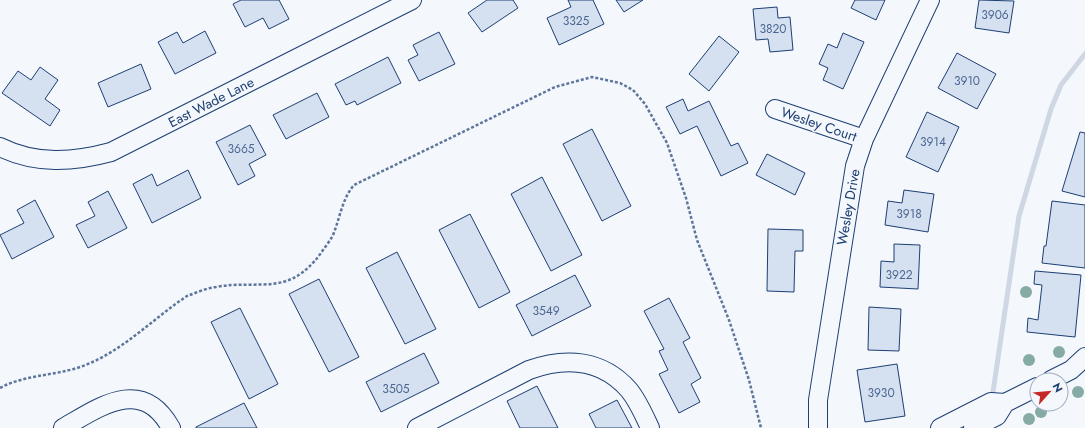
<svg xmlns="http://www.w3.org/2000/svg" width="1085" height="428" viewBox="0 0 1085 428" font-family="Jost,sans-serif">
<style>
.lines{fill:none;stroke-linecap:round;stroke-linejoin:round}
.stream{stroke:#cfd7e4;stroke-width:5}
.building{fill:#d5e0f0;stroke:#1d3f73}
.minor-casing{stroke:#1d3f73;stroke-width:20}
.path{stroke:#5e769c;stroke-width:2.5;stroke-dasharray:3 2;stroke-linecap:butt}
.minor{stroke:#f4f7fb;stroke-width:18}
.tree{fill:#86aba6}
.labels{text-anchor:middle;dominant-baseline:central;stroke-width:3;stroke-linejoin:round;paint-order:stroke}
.number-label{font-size:12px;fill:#4b6792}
.street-label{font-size:14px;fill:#1d3f73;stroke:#f4f7fb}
</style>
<rect width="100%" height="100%" fill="#f4f7fb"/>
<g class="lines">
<path class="stream" d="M 993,392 L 1019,216 L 1051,109 L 1061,85 L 1085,54"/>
</g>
<path class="building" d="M 241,0 L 279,0 L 289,19 L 269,29 L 263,18 L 245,27 L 233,4 Z
M 487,0 L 513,0 L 518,8 L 482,32 L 468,13 Z
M 568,0 L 593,0 L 604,24 L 559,45 L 547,18 L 571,7 Z
M 616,0 L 643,0 L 624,12 Z
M 855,0 L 885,0 L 876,20 L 851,8 Z
M 979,0 L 1014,1 L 1009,33 L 975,28 Z
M 777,7 L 778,18 L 790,17 L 793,50 L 770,52 L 768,39 L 756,40 L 753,9 Z
M 205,31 L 216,53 L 175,74 L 158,42 L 177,32 L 183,43 Z
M 439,32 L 455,64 L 419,81 L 408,60 L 418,55 L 413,45 Z
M 843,33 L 864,42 L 843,89 L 823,80 L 828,68 L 819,64 L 828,44 L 837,48 Z
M 719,36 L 739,52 L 709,91 L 689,74 Z
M 957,53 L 996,74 L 977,109 L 938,88 Z
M 388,57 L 401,83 L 357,105 L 355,101 L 346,105 L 335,84 Z
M 141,64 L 151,89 L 108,107 L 98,83 Z
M 40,67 L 58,80 L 45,99 L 60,110 L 50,126 L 2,93 L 18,71 L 31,80 Z
M 317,93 L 329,117 L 286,139 L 273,115 Z
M 683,99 L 688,111 L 709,101 L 731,146 L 738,143 L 748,163 L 721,176 L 697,126 L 680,134 L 666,107 Z
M 927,112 L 959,127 L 938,172 L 906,157 Z
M 250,125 L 266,155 L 249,164 L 255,176 L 238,185 L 216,142 Z
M 592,129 L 631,206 L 602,221 L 563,144 Z
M 1080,132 L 1085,133 L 1085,197 L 1062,191 Z
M 767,154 L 805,173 L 795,195 L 756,175 Z
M 188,170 L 201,198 L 152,223 L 133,184 L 152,174 L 157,186 Z
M 542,177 L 582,255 L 551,271 L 511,194 Z
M 904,190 L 934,194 L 928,232 L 885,225 L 888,201 L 902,203 Z
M 108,191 L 127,228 L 88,248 L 76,225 L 95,216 L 88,202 Z
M 35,200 L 54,237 L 12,259 L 0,235 L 24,223 L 17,210 Z
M 1052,201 L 1085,205 L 1085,268 L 1042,263 L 1044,246 L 1046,246 Z
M 470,214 L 510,292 L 479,308 L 439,230 Z
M 768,229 L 803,230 L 803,251 L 795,251 L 794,292 L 767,291 Z
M 894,244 L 920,245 L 918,289 L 880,287 L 881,261 L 894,262 Z
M 397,252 L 436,329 L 405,344 L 366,268 Z
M 1035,271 L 1081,275 L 1075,337 L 1027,332 L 1028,318 L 1038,320 L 1042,285 L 1034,284 Z
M 575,275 L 591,306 L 532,336 L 516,305 Z
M 319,279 L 359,357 L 329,372 L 289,294 Z
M 669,298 L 690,338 L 683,342 L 701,378 L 691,384 L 700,402 L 679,413 L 659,374 L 668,370 L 659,351 L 664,349 L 644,311 Z
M 869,307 L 901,309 L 899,351 L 868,350 Z
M 240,308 L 278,384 L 249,399 L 211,322 Z
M 424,353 L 439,383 L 381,412 L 366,382 Z
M 897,364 L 905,416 L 865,422 L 857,370 Z
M 537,386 L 558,428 L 520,428 L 507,401 Z
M 617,400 L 632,428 L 596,428 L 589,414 Z
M 244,403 L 257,428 L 196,428 L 196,427 Z"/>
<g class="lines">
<defs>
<path id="minor" d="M 775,109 L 864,139
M 0,147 C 36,165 74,162 111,152 L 412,0
M 1051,380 L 1071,370 L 1085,357
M 63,428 C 101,406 142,376 171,428
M 417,428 L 529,370 C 565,357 602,359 629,390 C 638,401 644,415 650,428
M 818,428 L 818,400 L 855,166 L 864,139 L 930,0
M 940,428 L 991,402 L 1005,403
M 973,428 L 997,416 L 1005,403 L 1037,387"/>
</defs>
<use href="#minor" class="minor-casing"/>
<path class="path" d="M 0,388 C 24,375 51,376 77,368 C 119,355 151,320 187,296 C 196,293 206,288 216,287 C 260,279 288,298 321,253 C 325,247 330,241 333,235 C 340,218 342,199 354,185 L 555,87 L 592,77 L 620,83 L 633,90 L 645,104 L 667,143 L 686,198 L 697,240 L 729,320 L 749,380 L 761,428"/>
<use href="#minor" class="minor"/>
</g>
<g class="tree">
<circle cx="1026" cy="292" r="6"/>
<circle cx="1059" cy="352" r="6"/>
<circle cx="1029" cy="360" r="6"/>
<circle cx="1078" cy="392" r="6"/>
<circle cx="1041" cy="412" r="6"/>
<circle cx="1029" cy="419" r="6"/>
</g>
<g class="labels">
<g class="number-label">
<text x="995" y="15">3906</text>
<text x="576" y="21">3325</text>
<text x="773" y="29">3820</text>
<text x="967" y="81">3910</text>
<text x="933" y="142">3914</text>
<text x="241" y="149">3665</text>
<text x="909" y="214">3918</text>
<text x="899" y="275">3922</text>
<text x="546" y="311">3549</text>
<text x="396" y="389">3505</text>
<text x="881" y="393">3930</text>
</g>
<g class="street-label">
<text transform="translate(211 102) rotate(-27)">East Wade Lane</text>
<text transform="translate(819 124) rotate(19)">Wesley Court</text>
<text transform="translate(848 207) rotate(-80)">Wesley Drive</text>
</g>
</g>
<g transform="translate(1049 392) rotate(63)"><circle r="19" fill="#f4f7fb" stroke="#9eadc5"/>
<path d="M0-3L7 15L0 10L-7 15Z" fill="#c62828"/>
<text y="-6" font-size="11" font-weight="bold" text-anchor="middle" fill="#1d3f73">N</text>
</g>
</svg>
